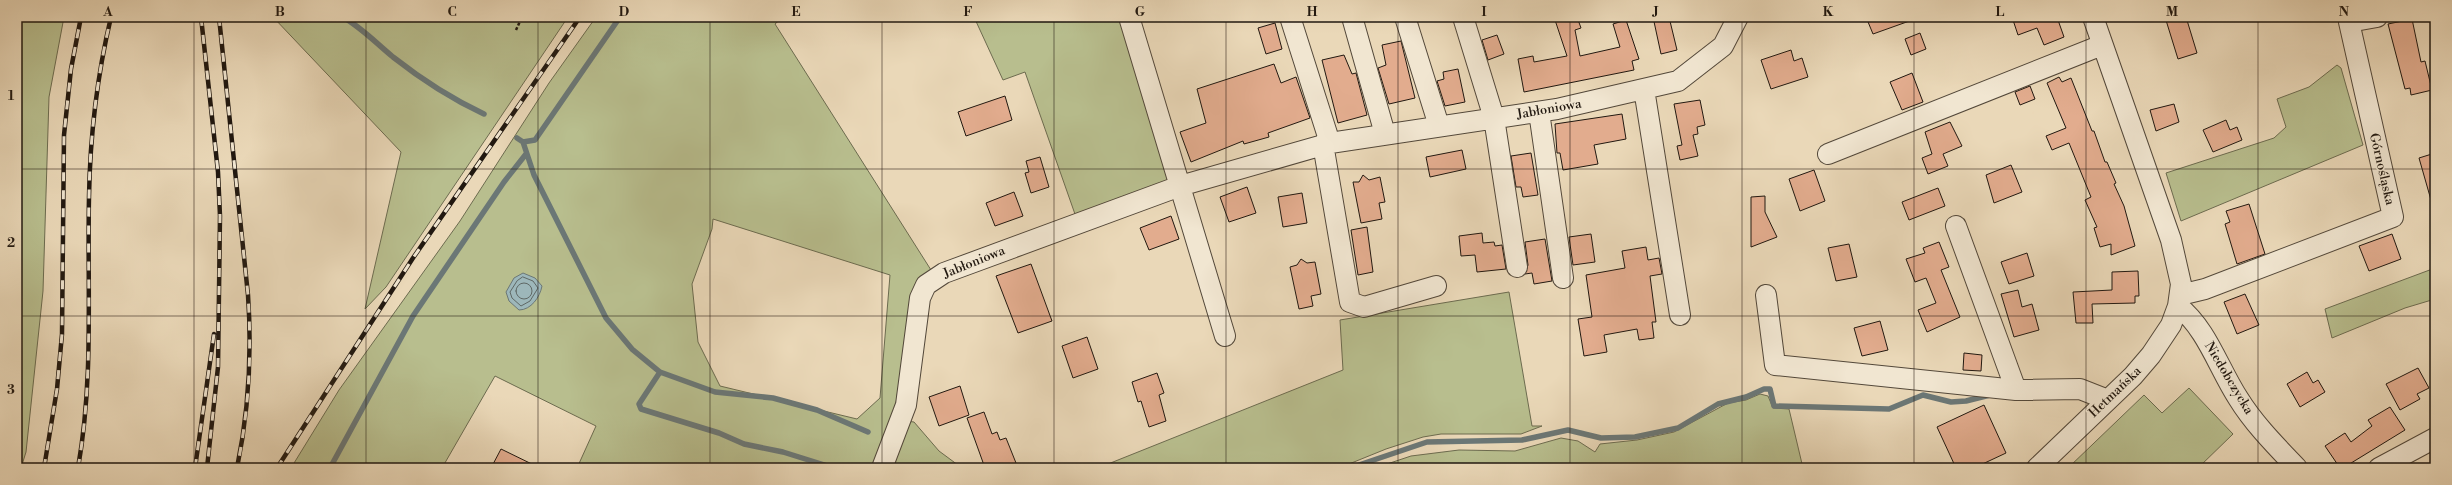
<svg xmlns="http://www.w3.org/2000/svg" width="2452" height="485" viewBox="0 0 2452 485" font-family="'Libre Bodoni',serif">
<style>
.green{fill:#b8be8e;stroke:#6c6b4f;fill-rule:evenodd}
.water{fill:#9db7ba;stroke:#6b7776}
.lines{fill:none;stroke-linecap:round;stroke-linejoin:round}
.shore{stroke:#5f6865;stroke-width:1}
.stream{stroke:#6b7776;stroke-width:5.5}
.building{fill:#e2ac8e;stroke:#211810}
.minor-casing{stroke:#53483a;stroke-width:22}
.path{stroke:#211810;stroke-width:2.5;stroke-dasharray:3 2;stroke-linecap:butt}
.minor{stroke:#f1e6d1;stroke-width:20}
.rail-casing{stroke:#211810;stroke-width:4.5}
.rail{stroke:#f1e6d1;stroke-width:3;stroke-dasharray:9;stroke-linecap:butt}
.grid{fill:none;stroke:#211810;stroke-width:1;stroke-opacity:0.55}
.labels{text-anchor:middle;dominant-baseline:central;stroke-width:3;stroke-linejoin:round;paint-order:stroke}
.street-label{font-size:13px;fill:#211810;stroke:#f1e6d1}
.neatline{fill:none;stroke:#211810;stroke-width:1.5}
.grid-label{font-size:13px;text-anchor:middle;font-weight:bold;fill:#211810}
</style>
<rect width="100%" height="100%" fill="#ead8b8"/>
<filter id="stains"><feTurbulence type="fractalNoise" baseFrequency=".005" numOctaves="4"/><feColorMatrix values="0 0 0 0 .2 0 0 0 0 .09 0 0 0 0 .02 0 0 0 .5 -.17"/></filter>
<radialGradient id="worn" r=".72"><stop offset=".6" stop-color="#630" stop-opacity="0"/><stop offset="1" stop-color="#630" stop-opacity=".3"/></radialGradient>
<path class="green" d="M 17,17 L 64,17 L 49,97 L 43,291 L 26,452 L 21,468 L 17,468 Z
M 273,17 L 568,17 L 386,287 L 365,309 L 401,152 Z
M 596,17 L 783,17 L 775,24 L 931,270 L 908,323 L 895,410 L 875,468 L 577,468 L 596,426 L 495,376 L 442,468 L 291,468 L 339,390 L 460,221 L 549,83 ZM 713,219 L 890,275 L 880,398 L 857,419 L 720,386 L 698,342 L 692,284 L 712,229 Z
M 974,17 L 1121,17 L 1169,180 L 1076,217 L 1025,72 L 1003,80 Z
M 2337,65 L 2341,68 L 2363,145 L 2181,221 L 2166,173 L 2274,138 L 2286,127 L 2277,99 L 2309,87 Z
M 2435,268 L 2435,299 L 2405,308 L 2332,338 L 2325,309 Z
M 1509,292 L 1532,426 L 1542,426 L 1521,434 L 1441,434 L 1423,437 L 1386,449 L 1349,464 L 1313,468 L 1098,468 L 1343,370 L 1340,320 Z
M 2189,388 L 2233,434 L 2198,468 L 2068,468 L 2144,395 L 2162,413 Z
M 1760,394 L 1768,396 L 1773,408 L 1789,409 L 1803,468 L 1375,468 L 1411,456 L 1459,450 L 1515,451 L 1561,438 L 1578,441 L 1595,452 L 1600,444 L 1637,440 L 1674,432 L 1728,403 L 1746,400 Z
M 906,421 L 914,422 L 939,451 L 962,468 L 887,468 Z"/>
<path class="water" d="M 523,273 L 535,278 L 542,286 C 540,297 531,310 519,310 L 509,301 L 506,292 L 514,278 Z"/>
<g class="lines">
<path class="shore" d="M 523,277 L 533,281 L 538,288 L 530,301 L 521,306 L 512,298 L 510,292 L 517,281 Z
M516 291a8 8 0 1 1 16 0a8 8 0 1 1-16 0Z"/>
<path class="stream" d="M 343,17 C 362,28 376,43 393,57 C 421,79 452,99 484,114
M 517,138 L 523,142 L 535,140 L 620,17
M 523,142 L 534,175 L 606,318 L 632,349 L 660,372 L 639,404 L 641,409 L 719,433 L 744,444 L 783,452 L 834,468
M 660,372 L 715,392 L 773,398 L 817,410 L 868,432
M 330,468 L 413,316 L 504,182 L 526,154
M 1350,468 L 1427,442 L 1522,440 L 1568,430 L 1601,438 L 1635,437 L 1678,428 L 1718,404 L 1746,397 L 1764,389 L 1770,389 L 1774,406 L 1889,409 L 1923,395 L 1951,402 L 1966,401 L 1990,395"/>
</g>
<path class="building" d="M 1554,17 L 1577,17 L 1581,28 L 1575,30 L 1580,56 L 1620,47 L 1613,24 L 1626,20 L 1639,59 L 1632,61 L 1634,70 L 1524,92 L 1518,59 L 1533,56 L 1534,62 L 1567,56 Z
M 1653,17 L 1669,17 L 1677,50 L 1661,54 Z
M 1866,17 L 1915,17 L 1915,19 L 1873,34 Z
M 2012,17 L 2062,17 L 2058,20 L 2064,37 L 2044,45 L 2037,28 L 2018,35 Z
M 2165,17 L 2186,17 L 2197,53 L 2178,59 Z
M 2412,19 L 2421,62 L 2425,61 L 2432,90 L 2411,95 L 2410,88 L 2405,89 L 2388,24 Z
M 1275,23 L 1282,49 L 1266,54 L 1258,28 Z
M 1920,33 L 1926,49 L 1911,55 L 1905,39 Z
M 1497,35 L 1504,54 L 1488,60 L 1482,40 Z
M 1401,41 L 1415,98 L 1389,104 L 1378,68 L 1386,65 L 1382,45 Z
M 1791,50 L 1794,61 L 1802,58 L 1808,77 L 1771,89 L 1761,60 Z
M 1344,55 L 1352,74 L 1356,73 L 1367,115 L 1338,123 L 1322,60 Z
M 1274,64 L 1281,83 L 1296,77 L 1310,118 L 1268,133 L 1269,137 L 1244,144 L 1243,141 L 1191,162 L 1180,132 L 1206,123 L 1197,89 Z
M 1458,69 L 1465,102 L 1445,106 L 1437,81 L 1444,79 L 1443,72 Z
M 1912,73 L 1923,102 L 1902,110 L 1890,82 Z
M 2059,77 L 2062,82 L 2071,78 L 2092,131 L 2094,131 L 2105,162 L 2107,162 L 2116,183 L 2114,184 L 2124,206 L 2135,246 L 2111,255 L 2111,244 L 2100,247 L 2094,228 L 2097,227 L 2085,200 L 2091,197 L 2069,143 L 2052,150 L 2046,136 L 2066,128 L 2047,83 Z
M 2030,86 L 2035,99 L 2020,105 L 2015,92 Z
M 1005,96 L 1012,120 L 966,136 L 958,112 Z
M 1700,100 L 1705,125 L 1697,127 L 1698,134 L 1693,135 L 1698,156 L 1680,160 L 1677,146 L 1682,145 L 1674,104 Z
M 2174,104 L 2179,122 L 2156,131 L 2150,110 Z
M 1622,114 L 1626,139 L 1594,145 L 1598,164 L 1563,170 L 1560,153 L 1557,153 L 1555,124 Z
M 2226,120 L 2230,130 L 2237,127 L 2242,140 L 2213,152 L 2203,130 Z
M 1950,122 L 1962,146 L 1943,154 L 1948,166 L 1928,174 L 1922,158 L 1932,154 L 1925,132 Z
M 1462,150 L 1466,169 L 1430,177 L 1426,157 Z
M 1531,153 L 1538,195 L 1523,197 L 1521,187 L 1516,187 L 1511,156 Z
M 2435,153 L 2435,199 L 2431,200 L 2419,158 Z
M 1040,157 L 1049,187 L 1031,193 L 1025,173 L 1029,172 L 1026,161 Z
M 2011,165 L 2022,192 L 1994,203 L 1986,175 Z
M 1814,170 L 1825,201 L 1800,211 L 1789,179 Z
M 1363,175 L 1369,180 L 1380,177 L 1385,202 L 1379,203 L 1382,219 L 1361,223 L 1353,182 L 1359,182 Z
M 1247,187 L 1256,213 L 1229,222 L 1220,197 Z
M 1938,188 L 1945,206 L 1909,220 L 1902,202 Z
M 1014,192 L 1023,216 L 995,226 L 986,203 Z
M 1302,193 L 1307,223 L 1283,227 L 1278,197 Z
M 1765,196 L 1765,212 L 1777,237 L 1751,247 L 1751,197 Z
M 2249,204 L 2265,254 L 2237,264 L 2225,224 L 2230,222 L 2226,211 Z
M 1171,216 L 1179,239 L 1149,250 L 1140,228 Z
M 1367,227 L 1373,272 L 1358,275 L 1351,230 Z
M 1482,233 L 1483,243 L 1494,242 L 1495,246 L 1502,245 L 1506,269 L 1477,272 L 1475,255 L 1461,256 L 1459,236 Z
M 1591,234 L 1595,262 L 1573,265 L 1569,237 Z
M 2392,234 L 2401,259 L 2369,271 L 2359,246 Z
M 1545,239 L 1552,281 L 1534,284 L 1532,273 L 1525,274 L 1528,265 L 1525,242 Z
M 1939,242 L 1949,267 L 1941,270 L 1960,317 L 1927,332 L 1918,310 L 1936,303 L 1926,278 L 1915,282 L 1906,259 L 1925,253 L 1923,248 Z
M 1849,244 L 1857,277 L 1836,281 L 1828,248 Z
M 1646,247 L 1648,260 L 1659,258 L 1662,274 L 1650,276 L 1656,322 L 1652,322 L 1654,338 L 1639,340 L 1637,329 L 1604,335 L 1607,352 L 1584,356 L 1578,319 L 1592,317 L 1586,275 L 1625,268 L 1622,251 Z
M 2027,253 L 2034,276 L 2009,284 L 2001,262 Z
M 1301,259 L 1307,263 L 1315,262 L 1321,294 L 1311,296 L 1313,306 L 1299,309 L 1290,267 L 1297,265 Z
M 1031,264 L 1052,321 L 1018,333 L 996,276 Z
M 2138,271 L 2139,296 L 2135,296 L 2135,303 L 2092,304 L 2093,323 L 2076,323 L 2073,292 L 2112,290 L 2112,272 Z
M 2018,290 L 2022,307 L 2032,304 L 2039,330 L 2014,337 L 2001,294 Z
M 2245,294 L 2259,325 L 2237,334 L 2224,302 Z
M 1880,321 L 1888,350 L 1862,356 L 1854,328 Z
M 1087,337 L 1098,369 L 1073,378 L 1062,346 Z
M 1964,353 L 1982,355 L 1981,371 L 1963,370 Z
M 2418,368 L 2429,388 L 2417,394 L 2420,399 L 2400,410 L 2386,384 Z
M 2307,372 L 2313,383 L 2318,380 L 2325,392 L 2300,407 L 2287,384 Z
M 1157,373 L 1164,393 L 1159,395 L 1166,421 L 1149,427 L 1141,401 L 1138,402 L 1132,382 Z
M 960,386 L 969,415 L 939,426 L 929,397 Z
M 1984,405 L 2006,453 L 1974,468 L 1956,468 L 1937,427 Z
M 2390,407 L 2405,430 L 2343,468 L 2340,468 L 2325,446 L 2345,433 L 2351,442 L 2372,426 L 2368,420 Z
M 984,412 L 992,434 L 997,432 L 1000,440 L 1006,438 L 1018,468 L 985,468 L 967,418 Z
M 501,449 L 540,468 L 491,468 Z"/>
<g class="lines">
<defs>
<path id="minor" d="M 1129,17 L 1225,336
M 1290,17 L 1330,143
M 1352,17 L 1385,134
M 1405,17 L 1439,126
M 1463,17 L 1494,118 L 1517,267
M 1644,89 L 1680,315
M 1539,112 L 1563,278
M 1323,144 L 1350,302 L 1364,307 L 1436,286
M 1828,154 L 2102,45
M 1956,226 L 2016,390
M 1766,295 L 1775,365 L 2016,390 L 2080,389 L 2108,400
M 2180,295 L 2205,289 L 2393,217 L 2349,22 L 2377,17
M 2178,306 C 2207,329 2218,367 2238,398 C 2254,424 2276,446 2297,468
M 882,468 L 906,405 L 920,298 L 926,285 L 944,273 L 1180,186 L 1330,143 L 1557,109 L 1678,81 L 1723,46 L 1738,17
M 2037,468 L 2133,376 L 2151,355 L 2171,325 L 2178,306 L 2181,284 L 2171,240 L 2093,17
M 2379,468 L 2435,438"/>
</defs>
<use href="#minor" class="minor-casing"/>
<path class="path" d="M 516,30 L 522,17"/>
<use href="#minor" class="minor"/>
<defs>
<path id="rail" d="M 201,17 L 218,172 L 220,216 L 218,367 L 207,468
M 219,17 L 248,295 C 252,354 249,410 237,468
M 44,468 L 57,389 L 62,334 L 64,135 L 71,69 L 81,17
M 78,468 C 94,378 87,288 89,197 C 90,136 97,76 111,17
M 195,468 L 214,334
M 277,468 L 413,258 L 580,17"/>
</defs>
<use href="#rail" class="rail-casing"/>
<use href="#rail" class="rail"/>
</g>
<path class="grid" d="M 194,17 L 194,468M 366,17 L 366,468M 538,17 L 538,468M 710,17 L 710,468M 882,17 L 882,468M 1054,17 L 1054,468M 1226,17 L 1226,468M 1398,17 L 1398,468M 1570,17 L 1570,468M 1742,17 L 1742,468M 1914,17 L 1914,468M 2086,17 L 2086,468M 2258,17 L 2258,468M 17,169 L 2435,169M 17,316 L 2435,316"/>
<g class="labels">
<g class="street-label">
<text transform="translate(1549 109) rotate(-10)">Jabłoniowa</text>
<text transform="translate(2382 169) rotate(77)">Górnośląska</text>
<text transform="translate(974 262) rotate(-22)">Jabłoniowa</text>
<text transform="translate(2229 378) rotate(59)">Niedobczycka</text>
<text transform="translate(2115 392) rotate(-44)">Hetmańska</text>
</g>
</g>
<rect width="2452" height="485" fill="none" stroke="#ead8b8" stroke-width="44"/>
<rect x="22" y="22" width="2408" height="441" class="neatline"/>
<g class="grid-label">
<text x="108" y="16">A</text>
<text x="280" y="16">B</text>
<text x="452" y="16">C</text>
<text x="624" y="16">D</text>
<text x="796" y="16">E</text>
<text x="968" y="16">F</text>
<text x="1140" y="16">G</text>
<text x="1312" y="16">H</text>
<text x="1484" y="16">I</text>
<text x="1656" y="16">J</text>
<text x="1828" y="16">K</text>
<text x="2000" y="16">L</text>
<text x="2172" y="16">M</text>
<text x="2344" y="16">N</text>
<text x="11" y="100">1</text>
<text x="11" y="247">2</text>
<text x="11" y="394">3</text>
</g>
<rect width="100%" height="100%" filter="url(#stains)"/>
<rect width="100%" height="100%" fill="url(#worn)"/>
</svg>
